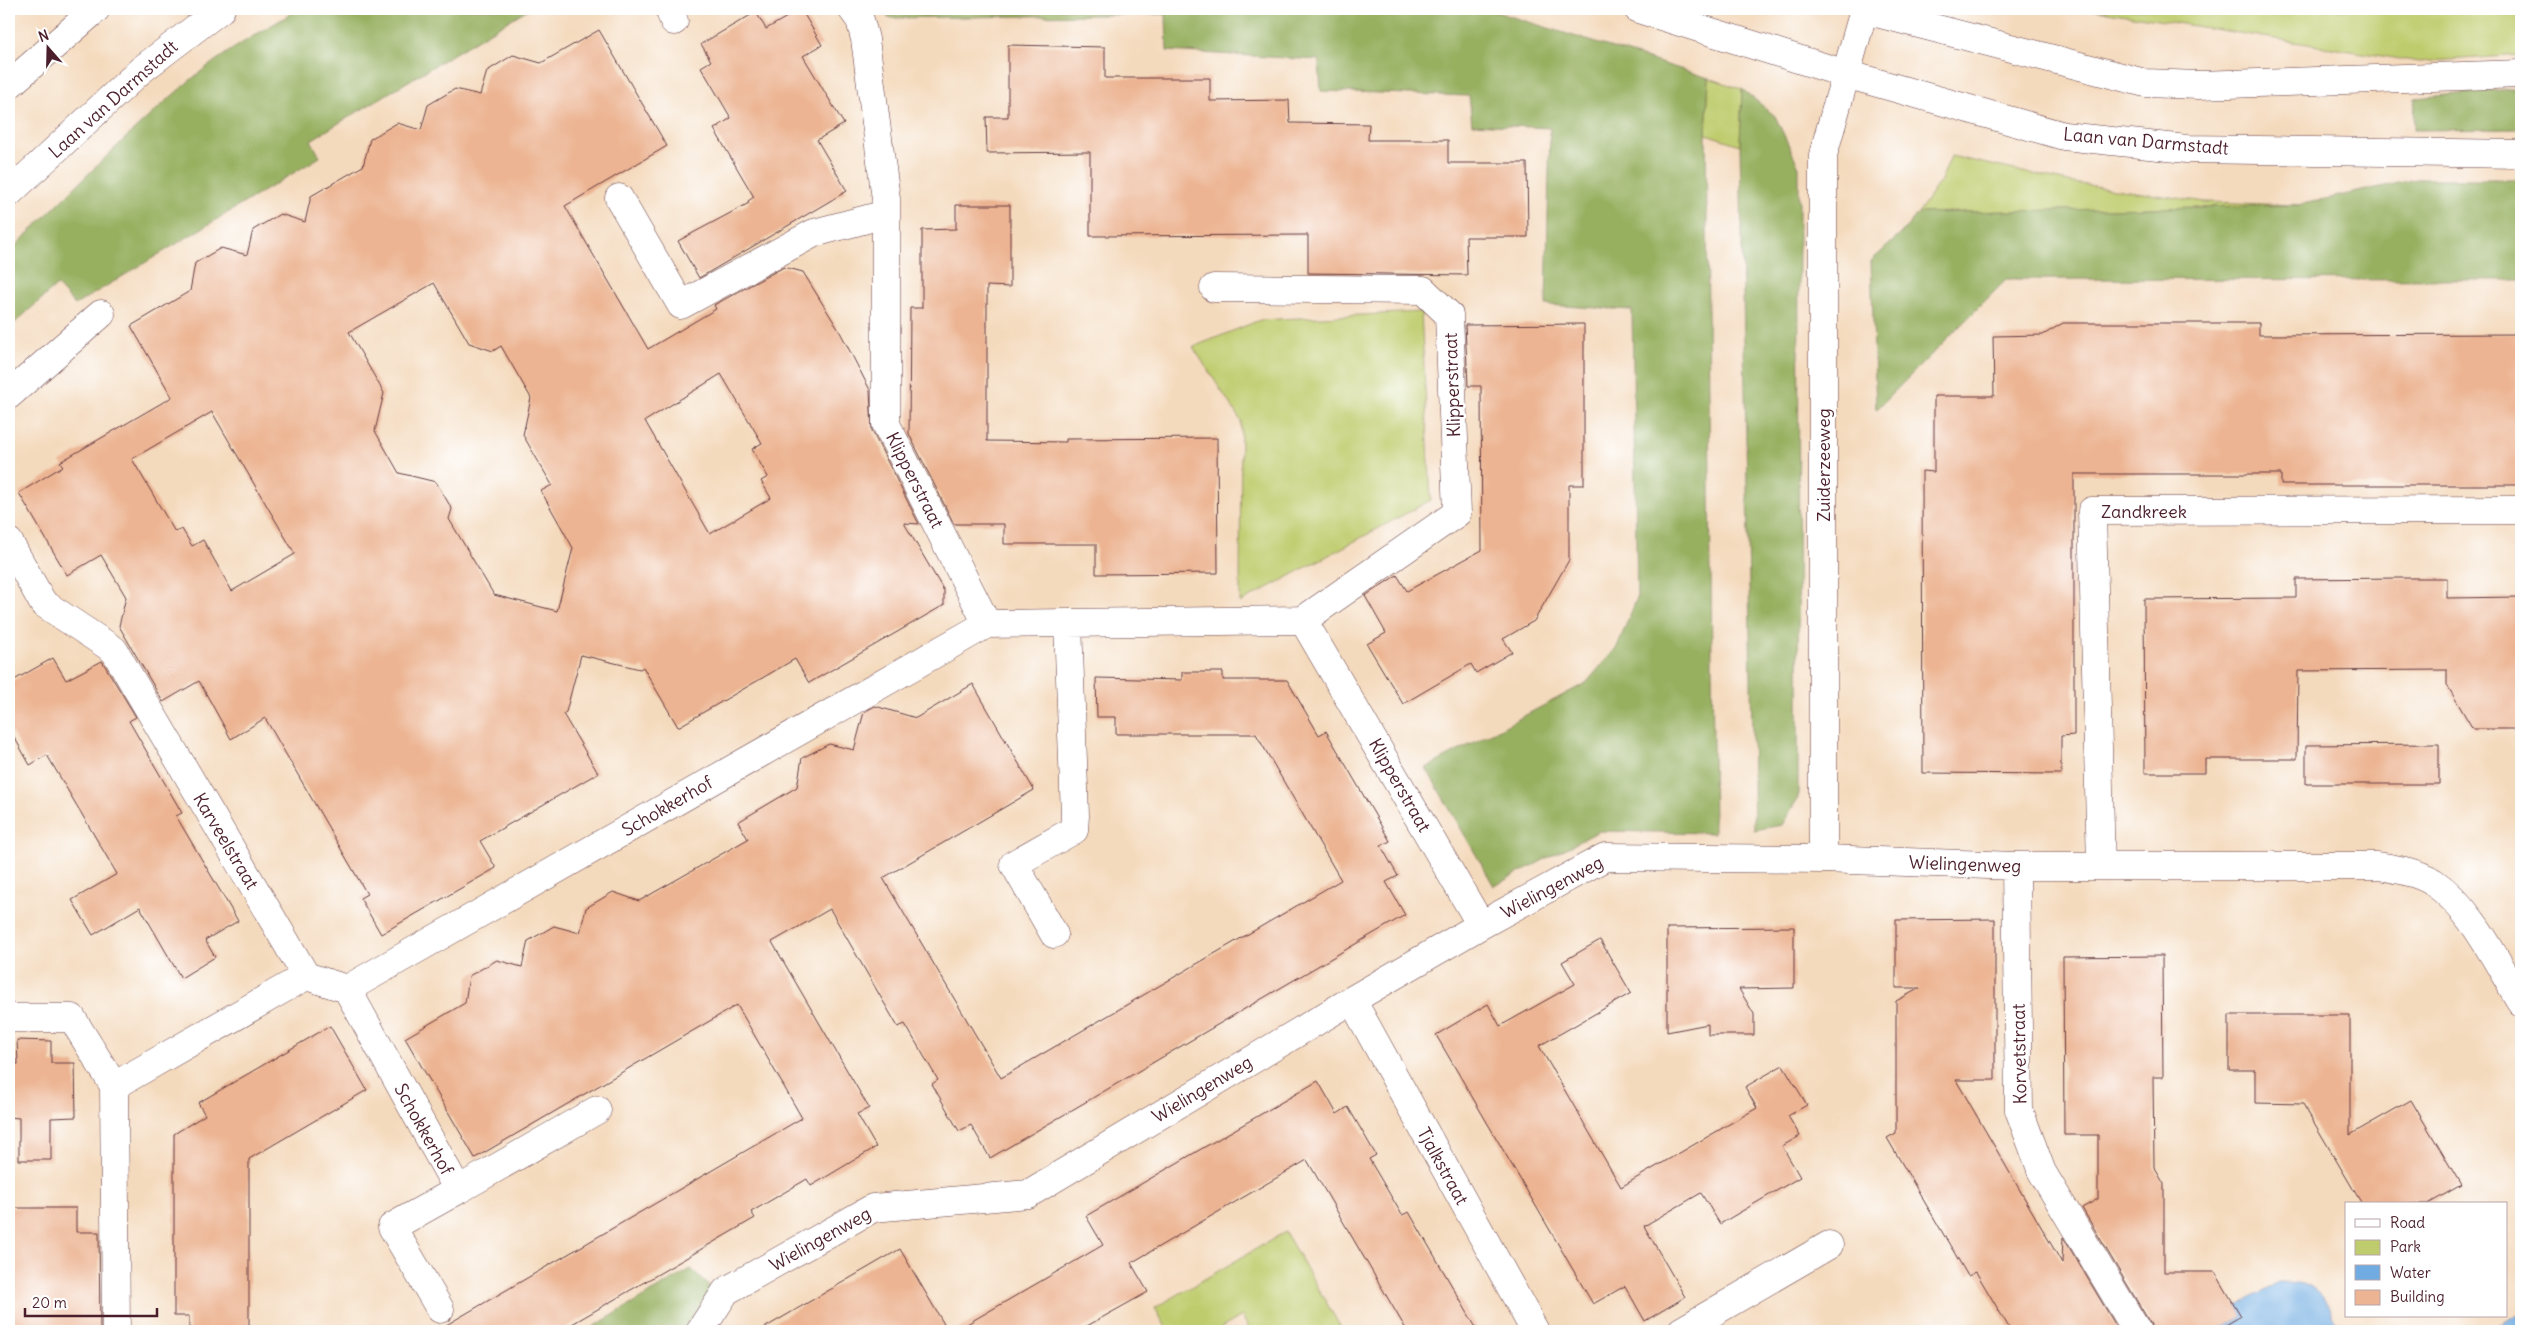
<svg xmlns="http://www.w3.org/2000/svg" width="2530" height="1340" viewBox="0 0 2530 1340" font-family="Delius,sans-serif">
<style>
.green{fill:#bfcc6d;stroke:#84764c}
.forest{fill:#97b060;stroke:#706846}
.water{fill:#70ace1;stroke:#5d6686}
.building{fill:#ecb492;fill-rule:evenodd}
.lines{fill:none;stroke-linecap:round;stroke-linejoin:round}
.minor-casing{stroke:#643b41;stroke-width:29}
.minor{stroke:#fff;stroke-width:28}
.labels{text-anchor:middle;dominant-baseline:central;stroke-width:5;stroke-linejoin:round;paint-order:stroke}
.street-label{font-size:18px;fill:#4a1f2b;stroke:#fff}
</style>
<rect width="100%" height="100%" fill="#fff"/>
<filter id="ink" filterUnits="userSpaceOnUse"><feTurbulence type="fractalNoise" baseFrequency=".02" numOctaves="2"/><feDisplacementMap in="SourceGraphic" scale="10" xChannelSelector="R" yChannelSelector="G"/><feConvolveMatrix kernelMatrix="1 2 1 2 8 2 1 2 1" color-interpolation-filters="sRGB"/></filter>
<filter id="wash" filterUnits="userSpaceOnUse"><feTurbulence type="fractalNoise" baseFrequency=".0096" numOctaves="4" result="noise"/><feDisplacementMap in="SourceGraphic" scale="20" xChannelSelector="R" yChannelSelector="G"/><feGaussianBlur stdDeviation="1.12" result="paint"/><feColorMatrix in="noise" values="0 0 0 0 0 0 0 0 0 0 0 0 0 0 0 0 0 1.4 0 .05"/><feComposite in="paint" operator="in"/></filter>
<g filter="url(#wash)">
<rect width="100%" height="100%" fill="#f4dabd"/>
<path class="green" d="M 2089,9 L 2521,9 L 2521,55 L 2419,62 Z
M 1709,78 L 1742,89 L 1740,145 L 1706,134 Z
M 1951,156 L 2073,183 L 2205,202 L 2298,205 L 1918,213 L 1941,180 Z
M 1421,312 L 1431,500 L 1240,603 L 1241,421 L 1193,347 L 1260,320 Z
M 1285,1232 L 1343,1331 L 1250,1331 L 1242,1316 L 1216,1331 L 1168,1331 L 1155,1308 Z"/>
<path class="forest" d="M 299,9 L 528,9 L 311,140 L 320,157 L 75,305 L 57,285 L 9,328 L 9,252 C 68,195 125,135 188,82 C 222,53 262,31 299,9 Z
M 887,9 L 1487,9 L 1709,78 L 1706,134 L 1714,833 L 1599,831 L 1494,886 L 1426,768 L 1586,683 L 1617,647 L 1637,598 L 1632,310 L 1546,305 L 1550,128 L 1472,124 L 1469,96 L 1321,91 L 1319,60 L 1167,51 L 1166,14 L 888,18 Z
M 2521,88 L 2521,129 L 2414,130 L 2415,98 Z
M 1742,89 L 1775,116 L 1799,167 L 1798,798 L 1782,825 L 1754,830 L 1740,145 Z
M 2417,179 L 2521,179 L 2521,280 L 2007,279 L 1876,410 L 1871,261 L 1901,234 L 1918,213 L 2298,205 Z
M 691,1269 L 712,1288 L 683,1331 L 586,1331 Z"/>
<path class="water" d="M 2278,1282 C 2319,1281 2325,1296 2340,1331 L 2216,1331 L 2241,1317 L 2236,1307 Z
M 2521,1313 L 2521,1331 L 2489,1331 Z"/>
<g id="blocks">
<path class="building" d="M 801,9 L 822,45 L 803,56 L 844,124 L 817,140 L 847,191 L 699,278 L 678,241 L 749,203 L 748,201 L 754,197 L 714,129 L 731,118 L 701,67 L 711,61 L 701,44 L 756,12 L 766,29 Z
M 599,30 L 667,146 L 565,206 L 648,349 L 716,309 L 714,305 L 784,267 L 803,272 L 840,332 L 870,390 L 872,431 L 919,524 L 904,523 L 944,591 L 944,605 L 809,683 L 795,659 L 678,727 L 643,667 L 640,669 L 581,655 L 566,712 L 563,714 L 598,773 L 480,841 L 496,868 L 381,934 L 360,898 L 367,894 L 265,718 L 231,739 L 199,681 L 163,702 L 119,626 L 126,597 L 101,555 L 67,575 L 19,493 L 63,466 L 60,462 L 172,397 L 131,326 L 190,291 L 195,263 L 221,248 L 247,255 L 253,230 L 280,214 L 305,222 L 311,196 L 363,166 L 370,139 L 397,123 L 421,130 L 428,105 L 455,89 L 480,95 L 487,71 L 513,55 L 541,63 ZM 434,283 L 469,343 L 493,351 L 501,346 L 531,398 L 523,435 L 552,485 L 541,491 L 573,548 L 557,611 L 494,595 L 449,519 L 452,509 L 436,482 L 399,473 L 375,431 L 384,393 L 349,332 ZM 721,374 L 762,443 L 752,449 L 768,477 L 761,481 L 771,498 L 710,534 L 645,421 ZM 212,412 L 295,554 L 232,591 L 203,540 L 192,546 L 182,529 L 175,532 L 132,459 Z
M 1008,45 L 1105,47 L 1105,78 L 1210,78 L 1210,101 L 1289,100 L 1290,123 L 1369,124 L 1368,140 L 1448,140 L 1448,163 L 1527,163 L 1528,237 L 1466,237 L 1467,275 L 1308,273 L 1308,235 L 1090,236 L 1090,152 L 987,153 L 986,117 L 1008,117 Z
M 956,205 L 1010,205 L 1010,287 L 987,286 L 987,441 L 1066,442 L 1066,439 L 1217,438 L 1218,573 L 1096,574 L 1096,544 L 1004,544 L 1004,524 L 954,524 L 909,434 L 910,308 L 922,308 L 922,230 L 956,229 Z
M 2063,323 L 2259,323 L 2259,335 L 2521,334 L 2521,485 L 2281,485 L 2281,474 L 2074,474 L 2074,735 L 2061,736 L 2061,774 L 1923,773 L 1922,471 L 1934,472 L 1934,396 L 1994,396 L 1993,336 L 2043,335 Z
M 1584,324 L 1584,485 L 1569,485 L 1569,560 L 1534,621 L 1503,639 L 1512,652 L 1476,673 L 1471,664 L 1403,704 L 1367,644 L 1386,633 L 1365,596 L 1397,575 L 1407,591 L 1482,550 L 1481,386 L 1468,386 L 1465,325 Z
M 2400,578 L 2447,578 L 2447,598 L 2521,597 L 2521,729 L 2473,729 L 2447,685 L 2447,670 L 2298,671 L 2297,759 L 2205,759 L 2205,773 L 2145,773 L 2144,599 L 2296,598 L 2296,579 Z
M 53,658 L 66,680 L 102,661 L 136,717 L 129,721 L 182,813 L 176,816 L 238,921 L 205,940 L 215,957 L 181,978 L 140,907 L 93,935 L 72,900 L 117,874 L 47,755 L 30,765 L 9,728 L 9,683 Z
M 1182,672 L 1223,672 L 1223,680 L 1287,680 L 1319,735 L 1326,731 L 1390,841 L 1381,846 L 1398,876 L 1386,882 L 1405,915 L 990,1158 L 971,1125 L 959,1131 L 932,1084 L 938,1080 L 905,1024 L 898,1027 L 830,909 L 772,942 L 869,1108 L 857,1114 L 876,1147 L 811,1186 L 807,1179 L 751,1212 L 755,1218 L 560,1331 L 436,1331 L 802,1118 L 737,1005 L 475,1158 L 405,1038 L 465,1003 L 469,976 L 497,960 L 522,967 L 528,941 L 554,926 L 580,933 L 586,908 L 613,892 L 639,901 L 748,839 L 738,822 L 797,787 L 802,758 L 829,744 L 854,750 L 864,712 L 875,706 L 916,718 L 973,684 L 1034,790 L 883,878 L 1001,1078 L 1341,880 L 1256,734 L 1116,734 L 1116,717 L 1097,717 L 1096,678 L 1182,680 Z
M 2439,744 L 2439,784 L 2306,784 L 2306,745 Z
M 1995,919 L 1995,1080 L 1956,1080 L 2062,1263 L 2063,1237 L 2119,1331 L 2011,1331 L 1976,1272 L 1968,1276 L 1887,1138 L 1896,1133 L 1896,1001 L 1920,988 L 1896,988 L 1896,920 Z
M 1794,927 L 1794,988 L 1739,989 L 1754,1014 L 1754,1035 L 1708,1035 L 1708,1024 L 1667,1032 L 1667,928 Z
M 1600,940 L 1631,993 L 1539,1046 L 1621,1187 L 1757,1108 L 1745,1087 L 1783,1065 L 1807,1105 L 1788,1116 L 1800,1136 L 1782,1146 L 1800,1177 L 1720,1224 L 1701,1193 L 1644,1226 L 1685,1297 L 1645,1321 L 1625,1286 L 1593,1304 L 1436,1035 L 1488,1004 L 1500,1026 L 1575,984 L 1562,962 Z
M 2162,956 L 2163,1077 L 2153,1077 L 2154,1167 L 2164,1184 L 2164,1272 L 2215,1272 L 2241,1316 L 2216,1331 L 2153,1331 L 2150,1323 L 2082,1208 L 2098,1199 L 2098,1135 L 2064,1135 L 2063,957 Z
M 2229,1015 L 2350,1015 L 2350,1135 L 2411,1100 L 2461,1185 L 2428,1204 L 2362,1204 L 2303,1104 L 2255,1103 L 2255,1070 L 2229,1070 Z
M 330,1026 L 367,1090 L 249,1159 L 249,1331 L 189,1331 L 189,1316 L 174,1316 L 174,1134 L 205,1115 L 198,1103 Z
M 17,1040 L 51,1041 L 51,1063 L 75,1063 L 76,1117 L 51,1118 L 51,1160 L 19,1160 L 19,1118 L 9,1117 L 9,1064 L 18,1064 Z
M 1318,1081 L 1337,1114 L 1348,1107 L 1376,1155 L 1369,1159 L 1402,1215 L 1409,1212 L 1478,1331 L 1407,1331 L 1307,1160 L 1131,1263 L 1148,1292 L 1078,1331 L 955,1331 L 1103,1245 L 1086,1216 Z
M 9,1208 L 76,1208 L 76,1232 L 99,1232 L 100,1331 L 9,1331 Z
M 900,1249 L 948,1331 L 759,1331 Z"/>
</g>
</g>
<g filter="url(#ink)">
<use href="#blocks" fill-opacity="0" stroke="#643b41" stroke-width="1"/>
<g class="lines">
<defs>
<path id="minor" d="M 669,9 L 674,21
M 852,9 L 860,20 L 865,39 L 886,199 L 886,424 L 987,624 L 1303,620 L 1457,513 L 1449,315 L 1423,290 L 1214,288
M 1638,9 L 1846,74 L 2064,136 L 2187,149 L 2521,154
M 1861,9 L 2145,83 L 2199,85 L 2521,74
M 9,85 L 96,9
M 9,193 L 141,70 L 221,9
M 619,198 L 681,305 L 814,233 L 886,214
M 9,395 L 101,314
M 9,542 L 43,603 L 114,650 L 306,976 L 114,1086
M 1303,620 L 1481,925
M 1823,859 L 1823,155 L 1864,10
M 2016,866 L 2019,1110 L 2042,1172 L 2137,1331
M 2101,866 L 2092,511 L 2521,510
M 1054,934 L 1014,864 L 1074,830 L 1075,816 L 1068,623
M 306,976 L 347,989 L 987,624
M 347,989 L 458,1190 L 597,1110
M 1352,1000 L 1535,1331
M 9,1018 L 72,1018 L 114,1086 L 116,1331
M 440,1309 L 392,1227 L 458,1190
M 700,1331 L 726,1291 L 873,1208 L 1028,1194 L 1352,1000 L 1481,925 L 1605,857 L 1823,859 L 2016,866 L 2378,866 C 2396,869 2417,872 2433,882 C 2472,908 2497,963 2521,1002
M 1681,1331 L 1829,1245"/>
</defs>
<use href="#minor" class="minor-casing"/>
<use href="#minor" class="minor"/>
</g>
</g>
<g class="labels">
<g class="street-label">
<text transform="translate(113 99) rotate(-42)">Laan van Darmstadt</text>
<text transform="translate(2146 141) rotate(5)">Laan van Darmstadt</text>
<text transform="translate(1452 385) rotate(-92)">Klipperstraat</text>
<text transform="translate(1823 465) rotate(-90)">Zuiderzeeweg</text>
<text transform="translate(915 480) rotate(63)">Klipperstraat</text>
<text x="2144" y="511">Zandkreek</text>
<text transform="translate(1400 785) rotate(60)">Klipperstraat</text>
<text transform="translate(667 806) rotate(-30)">Schokkerhof</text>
<text transform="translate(226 841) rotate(59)">Karveelstraat</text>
<text transform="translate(1965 864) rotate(2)">Wielingenweg</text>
<text transform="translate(1552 887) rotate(-28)">Wielingenweg</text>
<text transform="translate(2019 1054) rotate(-91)">Korvetstraat</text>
<text transform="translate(1202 1089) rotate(-31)">Wielingenweg</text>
<text transform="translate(424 1129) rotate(61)">Schokkerhof</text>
<text transform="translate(1443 1166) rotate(61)">Tjalkstraat</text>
<text transform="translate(820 1239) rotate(-29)">Wielingenweg</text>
</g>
</g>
<rect width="2530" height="1340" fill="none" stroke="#fff" stroke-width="30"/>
<rect x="2345" y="1202" width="162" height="115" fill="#ffffff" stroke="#b7a5aa"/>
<rect x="2355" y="1219" width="25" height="8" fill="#ffffff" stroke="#b7a5aa"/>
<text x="2390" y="1228" font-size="15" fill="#4a1f2b">Road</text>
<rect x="2355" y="1240" width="25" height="15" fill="#bfcc6d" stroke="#b7a5aa"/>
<text x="2390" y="1252" font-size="15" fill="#4a1f2b">Park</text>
<rect x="2355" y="1265" width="25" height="15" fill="#70ace1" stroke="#b7a5aa"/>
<text x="2390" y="1278" font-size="15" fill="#4a1f2b">Water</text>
<rect x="2355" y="1290" width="25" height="15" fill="#ecb492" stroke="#b7a5aa"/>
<text x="2390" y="1302" font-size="15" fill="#4a1f2b">Building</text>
<g transform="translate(48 48) rotate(340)" stroke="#ffffff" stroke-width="4" paint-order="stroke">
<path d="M0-4L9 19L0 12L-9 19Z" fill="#4a1f2b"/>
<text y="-8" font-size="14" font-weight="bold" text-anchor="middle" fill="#4a1f2b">N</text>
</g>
<path d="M25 1308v8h132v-8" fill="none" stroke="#4a1f2b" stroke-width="2.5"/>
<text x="32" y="1308" font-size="15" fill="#4a1f2b" stroke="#ffffff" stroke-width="4" paint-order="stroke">20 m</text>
</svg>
